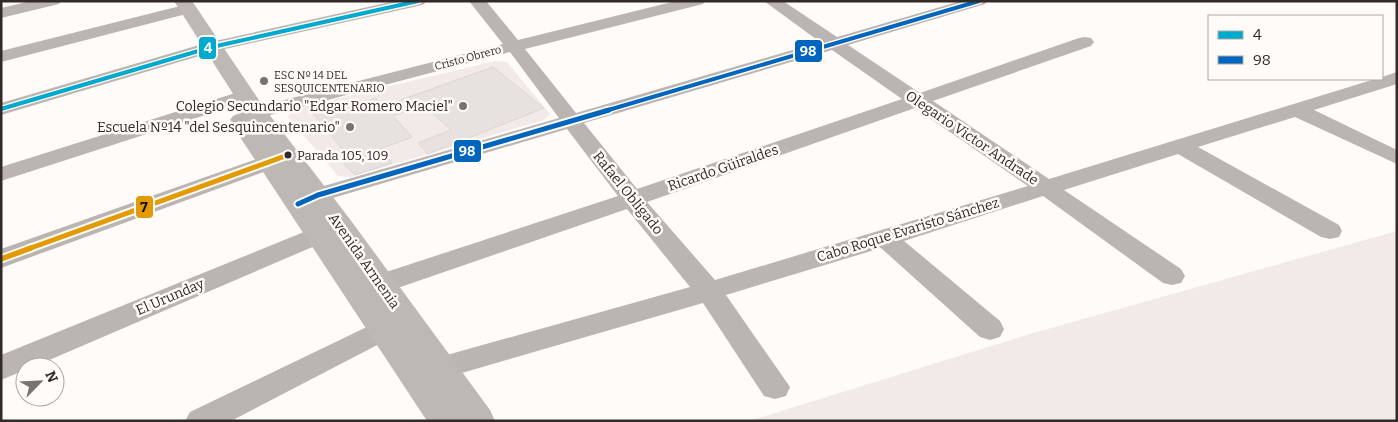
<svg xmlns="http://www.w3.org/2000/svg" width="1398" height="422" viewBox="0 0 1398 422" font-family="Bitter,serif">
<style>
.built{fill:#f1eae6}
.building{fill:#e7e2df;stroke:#dbd6d2}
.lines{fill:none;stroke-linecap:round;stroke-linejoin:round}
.minor{fill:#bbb5b2;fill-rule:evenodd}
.major{fill:#bdb8b4;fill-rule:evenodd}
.bus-1-casing{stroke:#fffbf8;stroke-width:7}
.bus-2-far1-casing{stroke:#fffbf8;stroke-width:7}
.bus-2-casing{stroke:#fffbf8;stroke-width:9}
.bus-3-far1-casing{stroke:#fffbf8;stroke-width:9}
.bus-3-casing{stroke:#fffbf8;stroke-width:9}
.bus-1{stroke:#00a9ce;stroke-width:4}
.bus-2-far1{stroke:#0065bd;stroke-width:4}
.bus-2{stroke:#0065bd;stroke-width:5}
.bus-3-far1{stroke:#e39a04;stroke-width:5}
.bus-3{stroke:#e39a04;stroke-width:5.5}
.poi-dot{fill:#797370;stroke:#fffbf8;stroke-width:2}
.bus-dot{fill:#312a26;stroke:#fffbf8;stroke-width:2}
.labels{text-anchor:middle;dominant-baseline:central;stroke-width:5;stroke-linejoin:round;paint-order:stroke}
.far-street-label{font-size:11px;fill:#312a26;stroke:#fffbf8}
.far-poi-label{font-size:11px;fill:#312a26;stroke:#fffbf8;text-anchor:start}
.bus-label{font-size:13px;fill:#312a26;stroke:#fffbf8;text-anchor:start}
.poi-label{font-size:14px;fill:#312a26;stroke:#fffbf8;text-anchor:end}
.street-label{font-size:14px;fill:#312a26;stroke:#fffbf8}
.line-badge{stroke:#fffbf8;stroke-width:2}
.badge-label{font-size:14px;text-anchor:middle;font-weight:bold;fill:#fff}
.pale-badge-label{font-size:14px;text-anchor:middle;font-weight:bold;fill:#111}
</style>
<rect width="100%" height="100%" fill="#fefbf9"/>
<path class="built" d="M 495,61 L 507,62 L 550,114 L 544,120 L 350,177 L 338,176 L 288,117 L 294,109 Z
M 1397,231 L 1397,421 L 749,421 L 1030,334 Z"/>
<path class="building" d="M 493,67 L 544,108 L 428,154 L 418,143 L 451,130 L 424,105 L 393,116 L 412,137 L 380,149 L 392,163 L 355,175 L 343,163 L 351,160 L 313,113 L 336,105 L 340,110 L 376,98 L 384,106 Z"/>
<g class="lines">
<path class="minor" d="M 31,1 L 61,1 L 59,4 L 1,18 L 1,8 Z
M 395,1 L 426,1 L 424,4 L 418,6 L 216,51 L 1,115 L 1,103 L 206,43 Z
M 469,1 L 486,1 L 518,40 L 676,1 L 705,1 L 703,4 L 525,49 L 576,113 L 820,42 L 764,1 L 783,1 L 837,37 L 961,1 L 987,1 L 985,4 L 848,45 L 920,93 L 1079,38 L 1085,37 L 1091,38 L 1094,42 L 1091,46 L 933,101 L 1049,179 L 1375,79 L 1382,79 L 1382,77 L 1397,72 L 1397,84 L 1314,110 L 1397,150 L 1397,164 L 1295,117 L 1198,147 L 1339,225 L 1342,231 L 1339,237 L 1330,239 L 1321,237 L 1178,154 L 1064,190 L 1181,269 L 1185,276 L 1181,283 L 1172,285 L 1163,283 L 1043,196 L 904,241 L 1000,321 L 1004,329 L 1000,337 L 990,340 L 980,337 L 881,248 L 726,295 L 790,387 L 786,396 L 775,399 L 764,396 L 703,303 L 448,377 L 426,387 L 415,383 L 411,375 L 415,367 L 429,360 L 690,287 L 627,209 L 389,291 C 377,297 368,303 355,299 L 351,292 L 355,285 L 371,277 L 618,196 L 567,129 L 326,200 C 314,206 305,212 292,208 L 288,203 L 292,198 L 310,190 L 559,118 L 510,52 L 263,117 L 240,126 L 233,124 L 230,120 L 233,116 L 249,109 L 503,44 ZM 832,50 L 902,99 L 637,189 L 584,123 ZM 915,108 L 1028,186 L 715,280 L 647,202 Z
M 188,4 L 194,6 L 196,9 L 194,12 L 1,62 L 1,51 Z
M 245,90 L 252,92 L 255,96 L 252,100 L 1,181 L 1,167 Z
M 288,148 L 296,150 L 299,155 L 296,160 L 1,268 L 1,249 Z
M 336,219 L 345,221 L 348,227 L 345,233 L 33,367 L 25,367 L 25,370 L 1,380 L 1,355 Z
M 400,311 L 410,314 L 414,321 L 410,328 L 231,421 L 185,421 L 190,412 Z"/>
<path class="major" d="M 174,1 L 192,1 L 265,109 L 349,218 L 490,410 L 495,421 L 427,421 L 234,128 L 238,123 L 251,122 Z"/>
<defs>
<path id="bus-1" d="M 1,109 L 212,47 L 418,1"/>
<path id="bus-2-far1" d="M 605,111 L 979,1"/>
<path id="bus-2" d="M 298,204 L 318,195 L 609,110"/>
<path id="bus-3-far1" d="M 28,249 L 288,155"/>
<path id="bus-3" d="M 1,259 L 31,248"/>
</defs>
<use href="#bus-1" class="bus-1-casing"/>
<use href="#bus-2-far1" class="bus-2-far1-casing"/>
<use href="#bus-2" class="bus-2-casing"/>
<use href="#bus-3-far1" class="bus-3-far1-casing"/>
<use href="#bus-3" class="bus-3-casing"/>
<use href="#bus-1" class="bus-1"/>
<use href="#bus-2-far1" class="bus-2-far1"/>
<use href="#bus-2" class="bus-2"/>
<use href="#bus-3-far1" class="bus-3-far1"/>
<use href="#bus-3" class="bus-3"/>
</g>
<g class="poi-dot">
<circle cx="264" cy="81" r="5"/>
<circle cx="463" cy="106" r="5"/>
<circle cx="350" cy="127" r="5"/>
</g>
<circle class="bus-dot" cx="288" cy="155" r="4.5"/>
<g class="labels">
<g class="far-street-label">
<text transform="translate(468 58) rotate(-15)">Cristo Obrero</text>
</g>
<g class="far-poi-label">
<text x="274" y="75">ESC Nº 14 DEL<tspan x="274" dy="13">SESQUICENTENARIO</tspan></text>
</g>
<g class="bus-label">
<text x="297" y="155">Parada 105, 109</text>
</g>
<g class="poi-label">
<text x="453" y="106">Colegio Secundario "Edgar Romero Maciel"</text>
<text x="340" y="127">Escuela Nº14 "del Sesquincentenario"</text>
</g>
<g class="street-label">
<text transform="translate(972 138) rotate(34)">Olegario Victor Andrade</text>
<text transform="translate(723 168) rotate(-19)">Ricardo Güiraldes</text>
<text transform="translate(628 193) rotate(51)">Rafael Obligado</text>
<text transform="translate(908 230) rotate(-17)">Cabo Roque Evaristo Sánchez</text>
<text transform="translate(364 261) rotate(55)">Avenida Armenia</text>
<text transform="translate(170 297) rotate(-23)">El Urunday</text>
</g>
</g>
<g class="line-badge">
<rect x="198" y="36" width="19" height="24" rx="5" fill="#00a9ce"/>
<rect x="794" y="39" width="29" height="24" rx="5" fill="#0065bd"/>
<rect x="453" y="139" width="29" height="24" rx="5" fill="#0065bd"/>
<rect x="135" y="195" width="19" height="24" rx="5" fill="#e39a04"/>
</g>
<g class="badge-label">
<text x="208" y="53">4</text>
<text x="808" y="56">98</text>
<text x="467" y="156">98</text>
</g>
<g class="pale-badge-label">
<text x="144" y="212">7</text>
</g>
<rect width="1398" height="422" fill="none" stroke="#312a26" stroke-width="5"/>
<rect x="1208" y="15" width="175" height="65" fill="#fffbf8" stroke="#ada7a4"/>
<rect x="1218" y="31" width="25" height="8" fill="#00a9ce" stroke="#ada7a4"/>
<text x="1253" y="40" font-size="15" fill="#312a26">4</text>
<rect x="1218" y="56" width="25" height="8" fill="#0065bd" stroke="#ada7a4"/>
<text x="1253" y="65" font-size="15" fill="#312a26">98</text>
<g transform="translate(40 382) rotate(66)"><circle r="24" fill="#fffbf8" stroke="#ada7a4"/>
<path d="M0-4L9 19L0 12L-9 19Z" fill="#797370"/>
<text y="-8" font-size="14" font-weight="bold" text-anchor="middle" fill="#312a26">N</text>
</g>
</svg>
